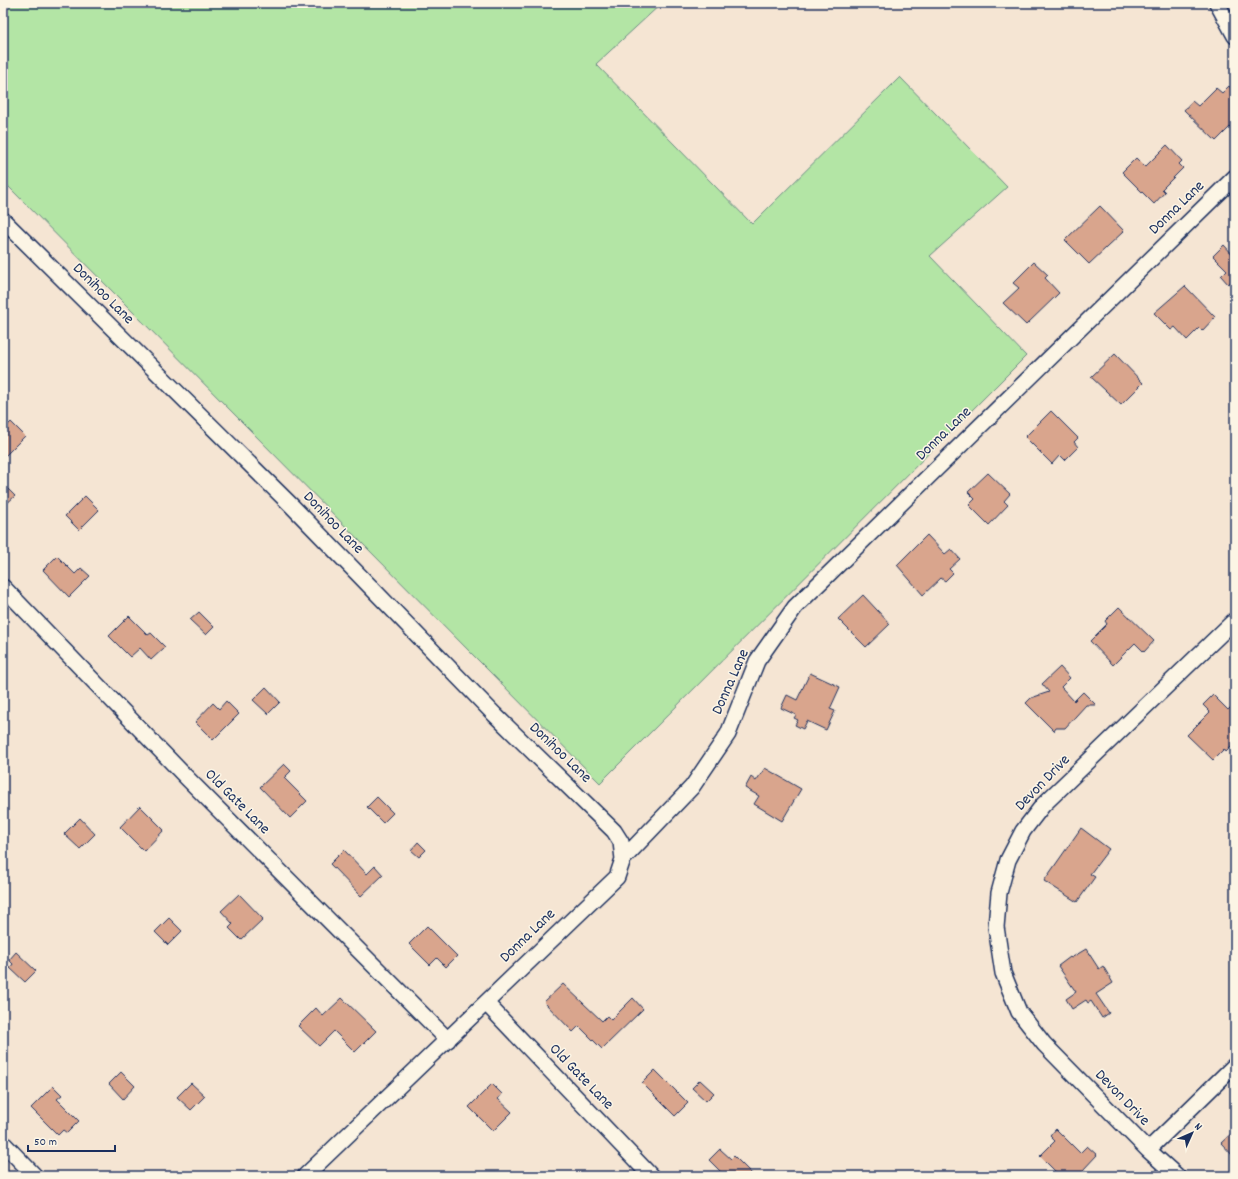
<svg xmlns="http://www.w3.org/2000/svg" width="1238" height="1179" viewBox="0 0 1238 1179" font-family="Dekko,sans-serif">
<style>
.green{fill:#b3e5a5;stroke:#678a82}
.building{fill:#d9a58d;stroke:#1b2f5e}
.lines{fill:none;stroke-linecap:round;stroke-linejoin:round}
.minor-casing{stroke:#1b2f5e;stroke-width:18}
.minor{stroke:#fcf5e5;stroke-width:15}
.labels{text-anchor:middle;dominant-baseline:central;stroke-width:3;stroke-linejoin:round;paint-order:stroke}
.street-label{font-size:16px;fill:#1b2f5e;stroke:#fcf5e5}
</style>
<rect width="100%" height="100%" fill="#f5e5d3"/>
<filter id="ink" filterUnits="userSpaceOnUse"><feTurbulence type="fractalNoise" baseFrequency=".025" numOctaves="2"/><feDisplacementMap in="SourceGraphic" scale="8" xChannelSelector="R" yChannelSelector="G"/><feConvolveMatrix kernelMatrix="1 2 1 2 8 2 1 2 1" color-interpolation-filters="sRGB"/></filter>
<g filter="url(#ink)">
<path class="green" d="M 3,3 L 662,3 L 596,64 L 752,224 L 900,77 L 1007,187 L 930,256 L 1026,356 L 600,783 L 3,181 Z"/>
<path class="building" d="M 1229,86 L 1235,93 L 1235,122 L 1216,141 L 1184,110 L 1192,101 L 1198,106 L 1216,88 L 1222,93 Z
M 1167,145 L 1182,161 L 1179,164 L 1183,168 L 1162,189 L 1165,192 L 1154,204 L 1122,172 L 1136,158 L 1145,167 Z
M 1100,206 L 1124,231 L 1089,264 L 1065,240 Z
M 1224,245 L 1235,257 L 1235,279 L 1228,284 L 1221,276 L 1227,270 L 1213,256 Z
M 1034,262 L 1048,275 L 1045,278 L 1059,293 L 1026,325 L 1003,303 L 1019,288 L 1013,283 Z
M 1185,286 L 1215,317 L 1202,331 L 1199,328 L 1187,340 L 1175,327 L 1171,330 L 1154,313 Z
M 1115,354 L 1143,383 L 1121,405 L 1091,377 Z
M 1051,411 L 1078,438 L 1074,442 L 1078,447 L 1065,460 L 1060,455 L 1052,464 L 1025,437 Z
M 11,422 L 25,436 L 3,458 L 3,430 Z
M 988,473 L 1010,494 L 1004,501 L 1008,505 L 989,525 L 969,505 L 975,499 L 968,492 Z
M 3,484 L 15,496 L 3,507 Z
M 85,496 L 99,510 L 79,530 L 65,516 Z
M 927,535 L 945,554 L 951,549 L 960,559 L 949,569 L 953,573 L 945,581 L 941,578 L 923,595 L 897,565 Z
M 57,556 L 75,574 L 81,568 L 90,576 L 69,597 L 43,570 Z
M 863,595 L 890,624 L 866,647 L 838,619 Z
M 1119,607 L 1154,641 L 1144,652 L 1135,643 L 1113,665 L 1090,641 L 1107,624 L 1105,621 Z
M 199,612 L 214,627 L 206,635 L 190,620 Z
M 129,616 L 148,635 L 151,633 L 165,647 L 151,660 L 140,648 L 130,657 L 109,636 Z
M 1060,667 L 1070,678 L 1061,687 L 1074,701 L 1083,692 L 1096,705 L 1086,705 L 1065,728 L 1056,728 L 1054,731 L 1026,703 L 1031,698 L 1049,692 L 1042,684 Z
M 810,673 L 840,687 L 830,709 L 835,711 L 826,730 L 807,721 L 803,729 L 795,725 L 798,720 L 794,718 L 796,715 L 781,708 L 787,695 L 797,700 Z
M 266,687 L 280,702 L 268,714 L 253,700 Z
M 1213,695 L 1228,710 L 1235,703 L 1235,743 L 1226,752 L 1224,749 L 1213,760 L 1187,735 L 1210,712 L 1203,705 Z
M 226,701 L 239,714 L 213,740 L 195,722 L 213,703 L 219,709 Z
M 284,764 L 291,771 L 284,778 L 307,801 L 290,818 L 260,787 Z
M 765,768 L 801,789 L 782,821 L 754,804 L 759,796 L 745,788 L 751,777 L 756,781 Z
M 377,797 L 393,813 L 383,823 L 367,807 Z
M 140,806 L 164,830 L 144,851 L 120,827 Z
M 80,818 L 95,834 L 80,849 L 64,834 Z
M 1081,828 L 1109,849 L 1090,874 L 1095,877 L 1077,902 L 1044,881 Z
M 418,842 L 426,850 L 419,857 L 411,850 Z
M 344,850 L 367,874 L 375,866 L 383,875 L 361,896 L 330,864 Z
M 239,894 L 263,919 L 241,940 L 229,928 L 233,924 L 221,911 Z
M 169,918 L 182,931 L 168,945 L 155,932 Z
M 427,926 L 457,956 L 446,967 L 437,958 L 430,965 L 409,944 Z
M 1086,949 L 1099,969 L 1103,966 L 1113,983 L 1096,994 L 1109,1013 L 1102,1018 L 1091,1001 L 1088,1003 L 1086,1000 L 1072,1009 L 1066,999 L 1076,992 L 1058,966 L 1070,957 L 1071,958 Z
M 16,952 L 36,971 L 25,982 L 10,968 L 13,964 L 9,960 Z
M 563,984 L 602,1021 L 607,1016 L 611,1020 L 633,998 L 643,1009 L 602,1049 L 579,1026 L 573,1032 L 544,1002 Z
M 342,998 L 376,1031 L 355,1052 L 334,1031 L 319,1046 L 298,1026 L 316,1008 L 323,1016 Z
M 655,1070 L 688,1103 L 675,1116 L 642,1083 Z
M 121,1072 L 135,1086 L 123,1099 L 109,1084 Z
M 700,1080 L 714,1093 L 706,1101 L 692,1088 Z
M 191,1083 L 205,1096 L 191,1110 L 177,1097 Z
M 492,1084 L 502,1094 L 498,1099 L 512,1112 L 493,1131 L 469,1107 Z
M 53,1086 L 62,1095 L 57,1099 L 79,1121 L 67,1133 L 63,1130 L 58,1135 L 31,1108 Z
M 1056,1129 L 1080,1153 L 1087,1146 L 1097,1155 L 1083,1170 L 1089,1176 L 1060,1176 L 1040,1156 L 1055,1141 L 1050,1136 Z
M 1235,1130 L 1235,1158 L 1221,1143 Z
M 720,1149 L 731,1159 L 734,1156 L 754,1176 L 725,1176 L 709,1160 Z"/>
<g class="lines">
<defs>
<path id="minor" d="M 1217,3 L 1235,36
M 3,220 L 291,505 L 495,715 L 614,831 L 621,842 L 623,859
M 3,587 L 188,779 L 448,1040
M 486,1003 L 651,1176
M 3,1143 L 35,1176
M 1148,1150 L 1235,1065
M 305,1176 L 617,877 L 623,859 L 692,787 L 728,734 L 757,661 L 795,607 L 1235,177
M 1177,1176 L 1148,1150 L 1044,1044 L 1019,1012 L 1003,973 L 996,927 L 999,893 L 1008,860 L 1023,831 L 1043,805 L 1235,620"/>
</defs>
<use href="#minor" class="minor-casing"/>
<use href="#minor" class="minor"/>
</g>
</g>
<g class="labels">
<g class="street-label">
<text transform="translate(1177 208) rotate(-44)">Donna Lane</text>
<text transform="translate(103 294) rotate(45)">Donihoo Lane</text>
<text transform="translate(944 434) rotate(-44)">Donna Lane</text>
<text transform="translate(333 523) rotate(46)">Donihoo Lane</text>
<text transform="translate(731 682) rotate(-66)">Donna Lane</text>
<text transform="translate(560 753) rotate(44)">Donihoo Lane</text>
<text transform="translate(1043 783) rotate(-46)">Devon Drive</text>
<text transform="translate(237 802) rotate(45)">Old Gate Lane</text>
<text transform="translate(528 936) rotate(-44)">Donna Lane</text>
<text transform="translate(581 1077) rotate(46)">Old Gate Lane</text>
<text transform="translate(1122 1098) rotate(46)">Devon Drive</text>
</g>
</g>
<rect width="1238" height="1179" fill="none" stroke="#fcf5e5" stroke-width="16"/>
<rect x="8" y="8" width="1222" height="1163" fill="none" stroke="#1b2f5e" stroke-width="1.5" filter="url(#ink)"/>
<g transform="translate(1192 1133) rotate(45)" stroke="#fcf5e5" stroke-width="3" paint-order="stroke">
<path d="M0-3L7 15L0 10L-7 15Z" fill="#1b2f5e"/>
<text y="-6" font-size="11" font-weight="bold" text-anchor="middle" fill="#1b2f5e">N</text>
</g>
<path d="M28 1145v6h87v-6" fill="none" stroke="#1b2f5e" stroke-width="2"/>
<text x="34" y="1145" font-size="12" fill="#1b2f5e" stroke="#fcf5e5" stroke-width="3" paint-order="stroke">50 m</text>
</svg>
